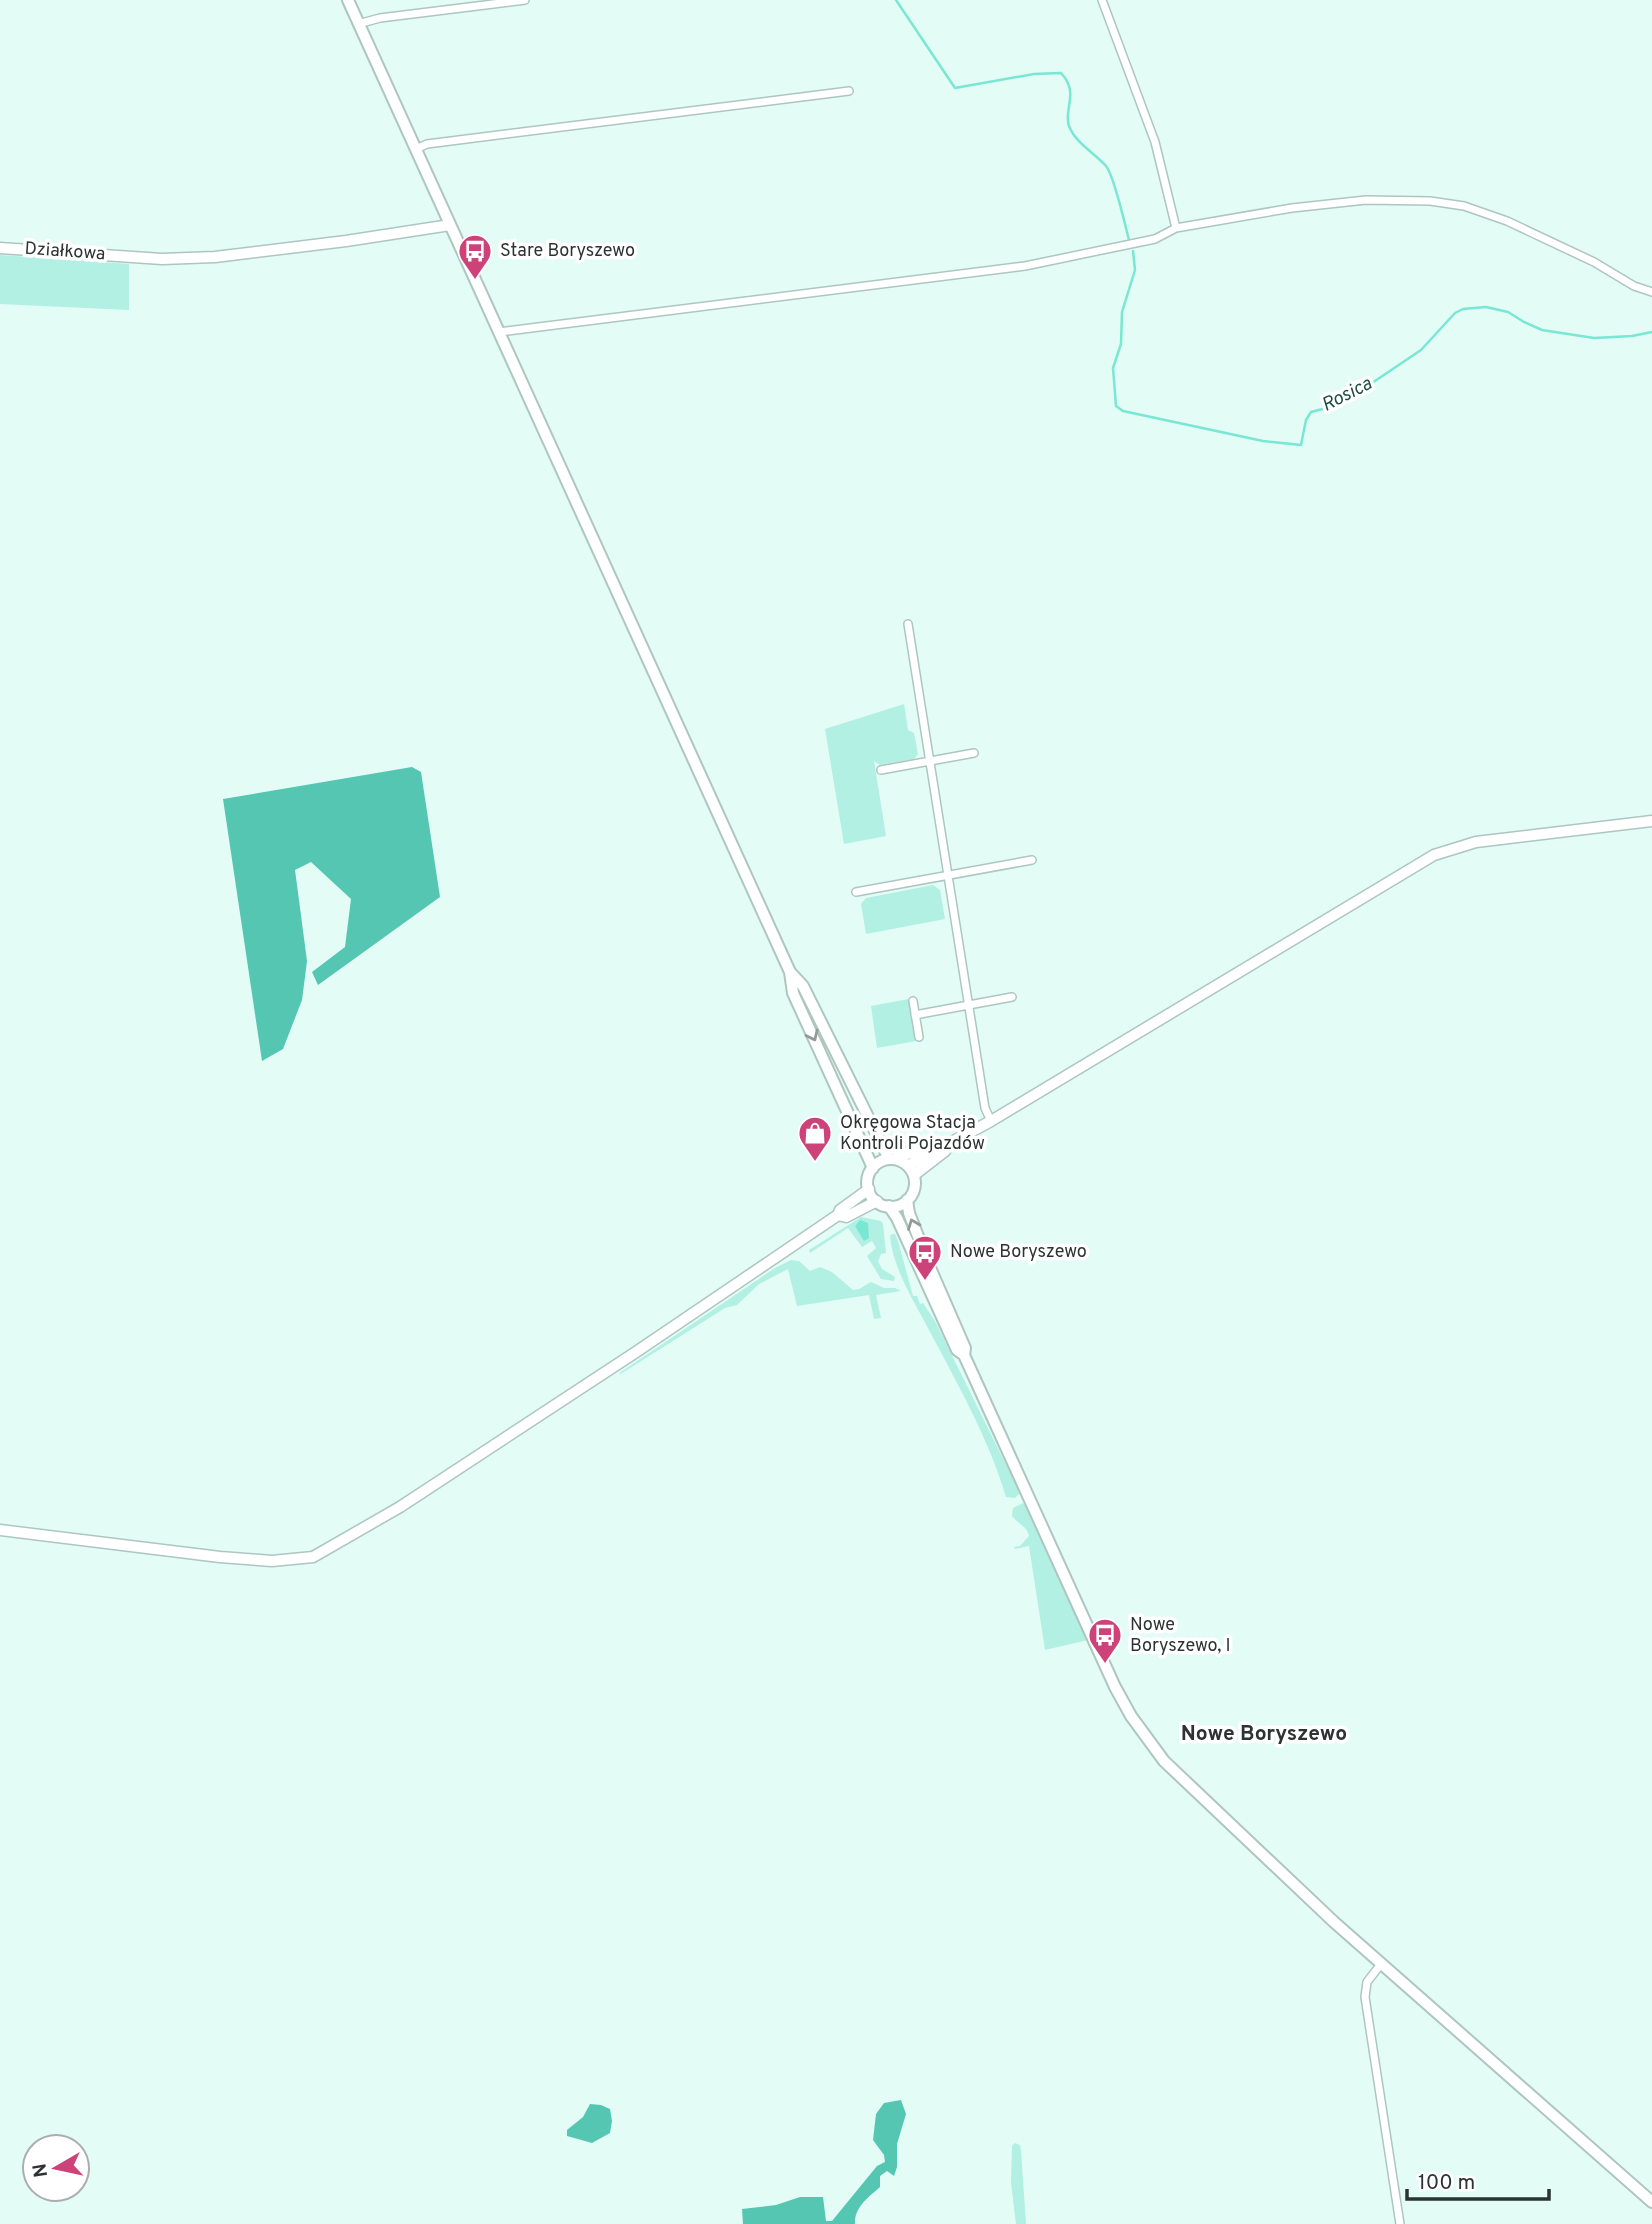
<svg xmlns="http://www.w3.org/2000/svg" width="1652" height="2224" viewBox="0 0 1652 2224" font-family="Overpass,sans-serif">
<style>
.green{fill:#b1f0e2}
.forest{fill:#55c6b2}
.water{fill:#78e7d3}
.lines{fill:none;stroke-linecap:round;stroke-linejoin:round}
.stream{stroke:#78e7d3;stroke-width:2.5}
.minor-casing{stroke:#aec6c0;stroke-width:10}
.tertiary-casing{stroke:#aec6c0;stroke-width:13}
.secondary-casing{stroke:#aec6c0;stroke-width:14}
.minor{stroke:#fff;stroke-width:7}
.tertiary{stroke:#fff;stroke-width:10}
.secondary{stroke:#fff;stroke-width:10}
.oneway{stroke:#959a98}
.labels{text-anchor:middle;dominant-baseline:central;stroke-width:7;stroke-linejoin:round;paint-order:stroke}
.poi-label{font-size:18px;fill:#2b3432;stroke:#fff;text-anchor:start}
.street-label{font-size:18px;fill:#2b3432;stroke:#fff}
.water-label{font-size:19px;font-style:italic;fill:#1d4e45;stroke:#fff}
.quarter-label{font-size:21px;font-weight:bold;fill:#2b3432;stroke:#fff}
</style>
<rect width="100%" height="100%" fill="#e3fcf6"/>
<path class="green" d="M 0,255 L 129,264 L 129,310 L 0,304 Z
M 904,704 L 908,730 L 914,733 L 918,754 L 914,759 L 880,765 L 874,761 L 886,836 L 844,844 L 825,729 Z
M 933,885 L 940,890 L 945,919 L 866,934 L 861,904 L 866,898 Z
M 909,999 L 916,1041 L 877,1048 L 871,1006 Z
M 861,1217 L 881,1221 L 883,1224 L 886,1253 L 881,1254 L 878,1261 L 882,1269 L 895,1277 L 894,1281 L 881,1279 L 867,1256 L 876,1248 L 872,1241 L 862,1247 L 848,1228 L 810,1253 L 809,1250 Z
M 892,1234 L 895,1234 L 898,1241 L 913,1296 L 917,1296 L 920,1304 L 923,1303 L 935,1321 L 1020,1493 L 1015,1498 L 1006,1497 C 989,1439 958,1385 929,1330 C 914,1301 893,1269 890,1236 Z
M 791,1260 L 799,1261 L 810,1271 L 820,1267 L 832,1272 L 853,1290 L 859,1289 L 871,1282 L 884,1288 L 895,1288 L 901,1291 L 876,1295 L 881,1318 L 874,1319 L 869,1295 L 797,1306 L 788,1269 L 759,1284 L 737,1305 L 725,1308 L 619,1375 L 621,1372 L 775,1268 Z
M 1023,1503 L 1027,1508 L 1088,1640 L 1045,1650 L 1029,1546 L 1015,1549 L 1014,1547 L 1020,1546 L 1029,1536 C 1027,1526 1018,1524 1012,1516 L 1013,1508 Z
M 1015,2143 L 1020,2145 L 1021,2151 L 1026,2224 L 1016,2224 L 1011,2183 L 1012,2146 Z"/>
<path class="forest" d="M 412,767 L 421,772 L 440,897 L 318,985 L 312,972 L 345,947 L 351,899 L 311,862 L 295,870 L 307,961 L 302,1000 L 283,1049 L 262,1061 L 223,799 Z
M 901,2100 L 906,2114 L 897,2144 L 897,2167 L 894,2176 L 887,2171 L 880,2176 L 880,2187 C 869,2197 854,2207 855,2224 L 743,2224 L 742,2209 L 776,2205 L 800,2197 L 823,2197 L 826,2221 L 832,2221 L 877,2166 L 885,2162 L 884,2155 L 873,2140 L 876,2114 L 884,2103 Z
M 590,2104 L 601,2105 L 610,2109 L 612,2121 L 610,2133 L 592,2143 L 567,2136 L 567,2130 L 583,2117 Z"/>
<path class="water" d="M 860,1220 L 868,1223 L 869,1238 L 864,1241 L 855,1226 Z"/>
<g class="lines">
<path class="stream" d="M 896,0 L 955,88 L 1034,74 L 1061,73 C 1080,93 1063,110 1069,126 C 1076,144 1095,153 1106,166 C 1114,175 1125,225 1129,240
M 1133,251 L 1135,270 L 1122,312 L 1121,344 L 1113,368 L 1116,406 L 1123,411 L 1263,441 L 1301,445 L 1306,420 L 1311,412 L 1334,406 L 1344,394 L 1369,385 L 1421,350 L 1455,313 L 1463,309 L 1486,307 L 1508,312 L 1524,322 L 1542,330 L 1594,338 L 1632,336 L 1652,332"/>
<defs>
<path id="minor" d="M 1102,0 L 1155,142 L 1176,228
M 358,24 L 380,18 L 525,0
M 416,149 L 427,144 L 849,91
M 499,332 L 1025,266 L 1155,239 L 1176,228 L 1292,208 L 1366,200 L 1430,201 L 1464,206 L 1507,221 L 1594,262 L 1634,286 L 1652,292
M 908,624 L 985,1108 L 991,1121
M 881,770 L 974,753
M 856,892 L 1032,860
M 913,1001 L 919,1037
M 915,1015 L 1012,997
M 1381,1964 L 1367,1982 L 1365,1997 L 1400,2224"/>
<path id="tertiary" d="M 0,248 L 162,259 L 215,257 L 346,241 L 450,225
M 880,1144 L 907,1154 L 928,1147
M 908,1166 L 942,1144 L 950,1143 L 991,1121 L 1434,855 L 1476,842 L 1652,821
M 914,1175 L 945,1151 L 950,1143
M 838,1215 L 846,1217 L 877,1201
M 0,1530 L 220,1557 L 272,1561 L 313,1557 L 400,1507 L 636,1352 L 838,1215 L 840,1210 L 869,1189"/>
<path id="secondary" d="M 348,0 L 790,972 L 793,993 L 873,1168
M 790,972 L 803,986 L 889,1159
M867 1183a24 24 0 1 1 48 0a24 24 0 1 1-48 0Z
M 907,1200 L 909,1213 L 931,1270 L 965,1348 L 964,1355 L 1115,1687 L 1131,1716 L 1164,1761 L 1334,1922 L 1652,2202
M 889,1206 L 897,1218 L 957,1350 L 964,1355"/>
</defs>
<use href="#minor" class="minor-casing"/>
<use href="#tertiary" class="tertiary-casing"/>
<use href="#secondary" class="secondary-casing"/>
<use href="#minor" class="minor"/>
<use href="#tertiary" class="tertiary"/>
<use href="#secondary" class="secondary"/>
</g>
<defs><path id="oneway-chevron" d="M-2-3.5L2.5 0L-2 3.5" fill="none" stroke-width="1.6" stroke-linecap="round" stroke-linejoin="round" transform="scale(1.75)"/></defs>
<g class="oneway">
<use href="#oneway-chevron" transform="translate(813 1036) rotate(65)"/>
<use href="#oneway-chevron" transform="translate(913 1224) rotate(-111)"/>
</g>
<defs>
<symbol id="bus-pin" viewBox="-11 -11 22 30"><path d="M0 17L-7.5 6A9.5 9.5 0 1 1 7.5 6Z" fill="#cd4379" stroke="#fff"/><path d="M-5-6H5V4H4V6H2V4H-2V6H-4V4H-5ZM-3.5-4V0h7V-4ZM-3.5 1.2v1.5H-2V1.2ZM2 1.2v1.5H3.5V1.2Z" fill="#fff"/></symbol>
<symbol id="shop-pin" viewBox="-11 -11 22 30"><path d="M0 17L-7.5 6A9.5 9.5 0 1 1 7.5 6Z" fill="#cd4379" stroke="#fff"/><path d="M-5-2.5h2.3a2.7 3.5 0 0 1 5.4 0H5L5.5 6h-11ZM-1.5-2.5h3a1.5 2.3 0 0 0-3 0Z" fill="#fff"/></symbol>
</defs>
<g fill-rule="evenodd">
<use href="#bus-pin" x="456" y="232" width="38" height="52"/>
<use href="#shop-pin" x="796" y="1114" width="38" height="52"/>
<use href="#bus-pin" x="906" y="1233" width="38" height="52"/>
<use href="#bus-pin" x="1086" y="1616" width="38" height="52"/>
</g>
<g class="labels">
<g class="poi-label">
<text x="500" y="251">Stare Boryszewo</text>
<text x="840" y="1123">Okręgowa Stacja<tspan x="840" dy="21">Kontroli Pojazdów</tspan></text>
<text x="950" y="1252">Nowe Boryszewo</text>
<text x="1130" y="1625">Nowe<tspan x="1130" dy="21">Boryszewo, I</tspan></text>
</g>
<g class="street-label">
<text transform="translate(65 252) rotate(4)">Działkowa</text>
</g>
<g class="water-label">
<text transform="translate(1347 395) rotate(-27)">Rosica</text>
</g>
<g class="quarter-label">
<text x="1264" y="1734">Nowe Boryszewo</text>
</g>
</g>
<g transform="translate(56 2168) rotate(261)"><circle r="33" fill="#ffffff" stroke="#aaaead" stroke-width="2"/>
<path d="M0-5L12 26L0 18L-12 26Z" fill="#cd4379"/>
<text y="-10" font-size="19" font-weight="bold" text-anchor="middle" fill="#2b3432">N</text>
</g>
<path d="M1407 2189v10h142v-10" fill="none" stroke="#2b3432" stroke-width="3.5"/>
<text x="1418" y="2189" font-size="21" fill="#2b3432" stroke="#ffffff" stroke-width="5" paint-order="stroke">100 m</text>
</svg>
